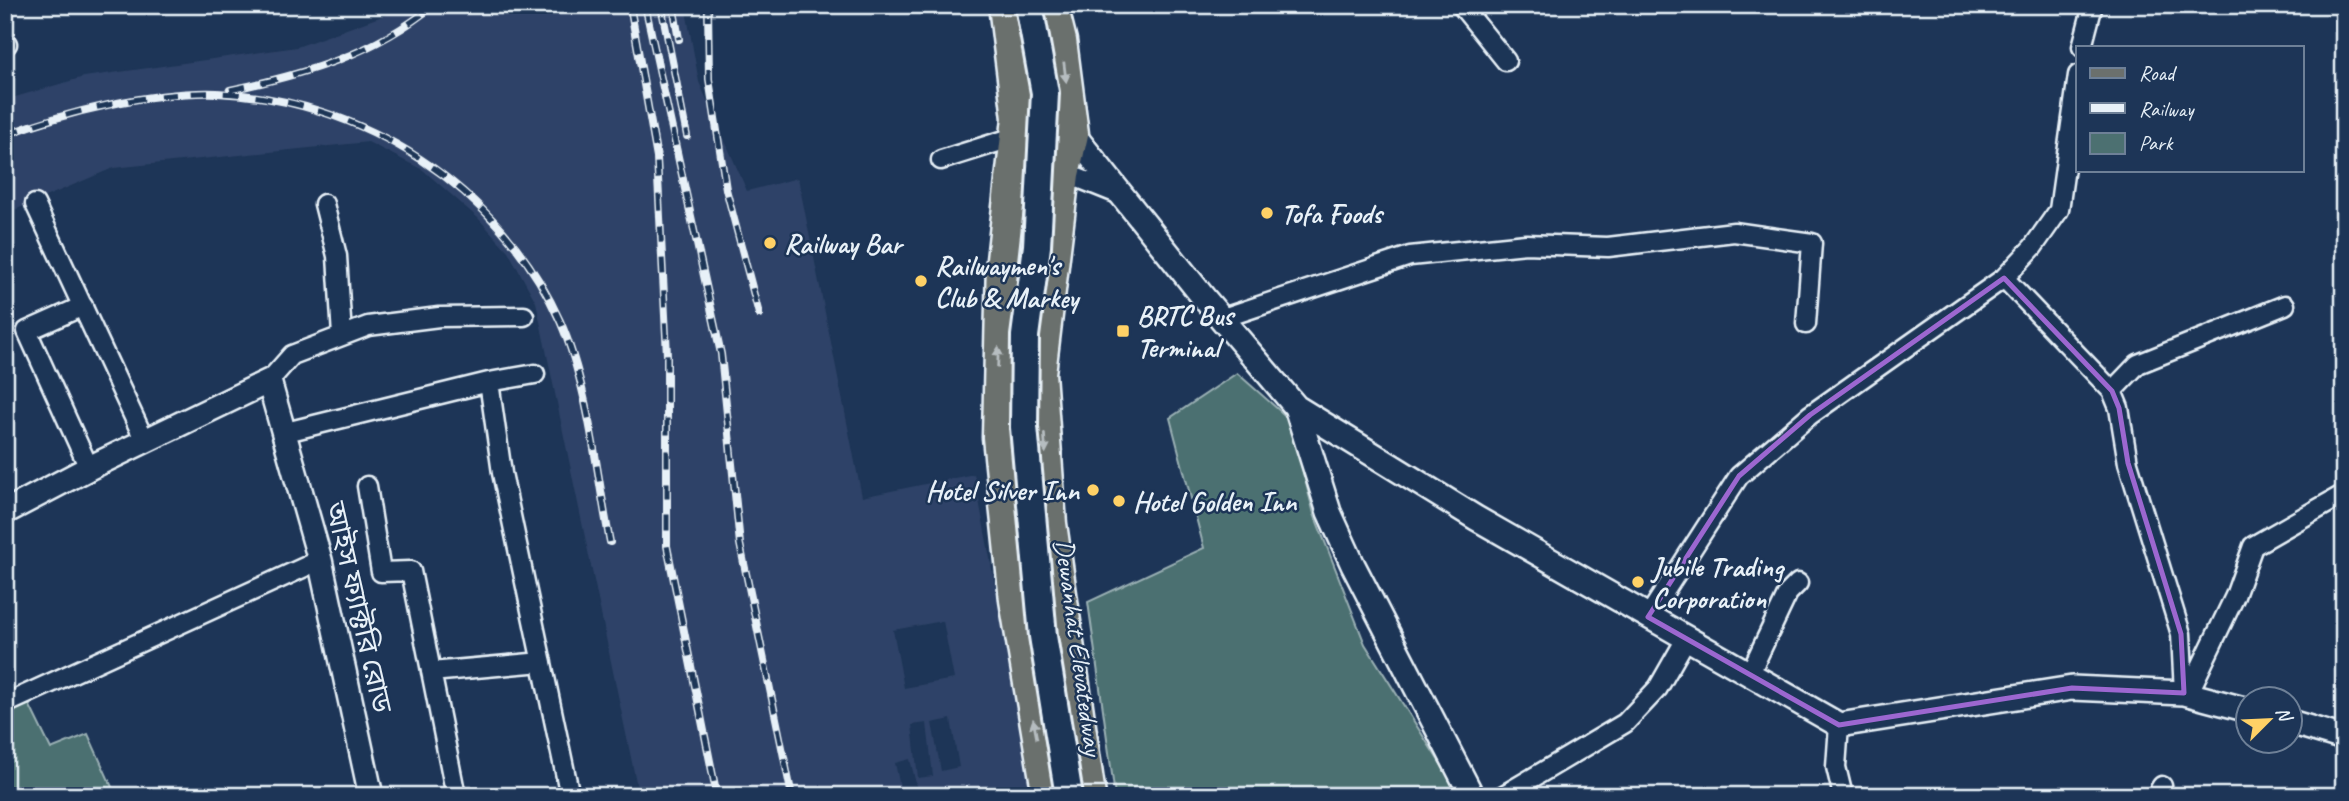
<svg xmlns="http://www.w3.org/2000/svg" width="2349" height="801" viewBox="0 0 2349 801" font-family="Caveat,'Noto Sans Bengali',sans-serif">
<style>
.built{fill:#2f4367;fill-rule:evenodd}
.green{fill:#4c7071;stroke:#9ab0b4;stroke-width:2}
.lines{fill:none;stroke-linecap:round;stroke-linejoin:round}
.minor-casing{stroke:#e8f1f8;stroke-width:23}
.tertiary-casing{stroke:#e8f1f8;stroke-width:28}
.primary-casing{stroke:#e8f1f8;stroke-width:35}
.minor{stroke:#1d3557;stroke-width:18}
.tertiary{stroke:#1d3557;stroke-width:23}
.primary{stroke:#6b706d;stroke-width:30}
.rail-casing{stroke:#e8f1f8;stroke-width:8}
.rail{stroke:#1d3557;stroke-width:5;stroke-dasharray:16;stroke-linecap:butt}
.secondary-bridge-casing{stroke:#e8f1f8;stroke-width:32;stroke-linecap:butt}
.secondary-bridge{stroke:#1d3557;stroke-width:26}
.oneway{fill:#b6bdc0}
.marked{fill:none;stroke:#9c67d0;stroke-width:5;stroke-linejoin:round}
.poi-dot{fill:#ffd166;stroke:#1d3557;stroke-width:2.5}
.labels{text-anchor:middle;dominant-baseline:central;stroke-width:5;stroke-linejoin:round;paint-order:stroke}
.poi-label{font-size:28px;font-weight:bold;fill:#e8f1f8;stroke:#1d3557;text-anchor:start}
.street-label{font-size:28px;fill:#e8f1f8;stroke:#1d3557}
</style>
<rect width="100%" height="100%" fill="#1d3557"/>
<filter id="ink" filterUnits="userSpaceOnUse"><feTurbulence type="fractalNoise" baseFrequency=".0143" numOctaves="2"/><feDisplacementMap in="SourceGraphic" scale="14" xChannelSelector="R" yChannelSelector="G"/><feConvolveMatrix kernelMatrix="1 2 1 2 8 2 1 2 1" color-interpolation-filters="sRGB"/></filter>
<g filter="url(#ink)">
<path class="built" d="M 399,5 L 685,5 L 699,82 L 747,191 L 798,178 L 862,497 L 974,474 L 1035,796 L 902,796 L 918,792 L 910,759 L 895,763 L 902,796 L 639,796 L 536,302 L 508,251 L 478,218 L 423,170 L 368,142 L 113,168 L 5,214 L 5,100 L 84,77 L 297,47 L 385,15 ZM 943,621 L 954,679 L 904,688 L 893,630 ZM 951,719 L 959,767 L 941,771 L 932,723 ZM 927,723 L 933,776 L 918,778 L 912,725 Z"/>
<path class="green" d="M 1237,373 L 1289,419 L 1314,514 L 1365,644 L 1461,796 L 1115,796 L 1088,602 L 1204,548 L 1170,418 Z
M 28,702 L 51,749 L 88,734 L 116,796 L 5,796 L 5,712 Z"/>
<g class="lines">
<defs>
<path id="minor" d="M 1461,5 L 1506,61
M 5,44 L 7,44
M 2082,47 L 2093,5
M 941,160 L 1011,138 L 1022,143
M 1058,170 L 1123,196
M 35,204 L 145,441
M 324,204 L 337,256 L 342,336
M 2004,278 L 2112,391 L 2119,408 L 2128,463 L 2181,634 L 2184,693
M 83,306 L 27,331 L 89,468
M 1220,319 L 1410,256 L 1526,244 L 1608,247 L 1734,232 L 1812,243 L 1806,324
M 269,381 L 292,355 L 368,326 L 439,317 L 524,316
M 489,382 L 502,473 L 570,796
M 2112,391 L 2138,364 L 2285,305
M 286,432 L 489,382 L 535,374
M 367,486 L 381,572 L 411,571 L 456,796
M 1648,617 L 1739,476 L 1810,415 L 2004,278 L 2033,247 L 2059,210 L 2078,75
M 431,672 L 542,662
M 1750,673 L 1788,593 L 1798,583
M 2188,694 L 2235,596 L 2253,546 L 2344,494
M 5,704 L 320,560
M 1839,725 L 1836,767 L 1843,796
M 1502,796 L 1625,723 L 1658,688 L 1686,639
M 2156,796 L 2162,786"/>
<path id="tertiary" d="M 1073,134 L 1204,298 L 1296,407 L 1476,518 L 1839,725 L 2072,688 L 2184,693 L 2248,710
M 1296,407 L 1329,512 L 1353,565 L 1472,796
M 5,512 L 89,468 L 269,381 L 320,560 L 371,796
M 2290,722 L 2344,738"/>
<path id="primary" d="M 1004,5 L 1018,118 L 1002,260 L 998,437 L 1015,600 L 1048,796
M 1052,5 L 1061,41 L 1073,134 L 1064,174 L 1040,373 L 1051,524 L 1090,796"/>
</defs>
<use href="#minor" class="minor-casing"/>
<use href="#tertiary" class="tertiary-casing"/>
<use href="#primary" class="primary-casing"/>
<use href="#minor" class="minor"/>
<use href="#tertiary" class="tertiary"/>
<use href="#primary" class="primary"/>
<defs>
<path id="rail" d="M 630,5 L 657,158 L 667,355 L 667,546 L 717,796
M 645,5 L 721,354 L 740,544 L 792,796
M 661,5 L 687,136
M 673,5 L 679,39
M 708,5 L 709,79 L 726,189 L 759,314
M 230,90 C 305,74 373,55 434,5
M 5,135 C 66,112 152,91 217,93 C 362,99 500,187 560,321 C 589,387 596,471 610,542"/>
</defs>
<use href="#rail" class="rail-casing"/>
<use href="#rail" class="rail"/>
<defs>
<path id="secondary-bridge" d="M 1029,5 L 1045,93 L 1037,246 L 1025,336 L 1024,427 L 1043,636 L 1069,796"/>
</defs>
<use href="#secondary-bridge" class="secondary-bridge-casing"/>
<use href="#secondary-bridge" class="secondary-bridge"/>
</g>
<defs><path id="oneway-solid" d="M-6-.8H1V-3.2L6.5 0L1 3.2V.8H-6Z" transform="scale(1.75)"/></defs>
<g class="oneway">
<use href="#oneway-solid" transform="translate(1065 72) rotate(83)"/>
<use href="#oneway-solid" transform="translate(998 357) rotate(-88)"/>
<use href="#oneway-solid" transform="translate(1045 443) rotate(86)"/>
<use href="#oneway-solid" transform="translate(1035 729) rotate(-101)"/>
</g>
</g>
<path class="marked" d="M 2004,278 L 2112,391 L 2119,408 L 2128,463 L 2181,634 L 2184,693 L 2072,688 L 1839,725 L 1648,617 L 1739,476 L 1810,415 Z"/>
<g class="poi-dot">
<circle cx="1267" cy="213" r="7"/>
<circle cx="770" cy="243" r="7"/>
<circle cx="921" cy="281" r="7"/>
<rect x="1116" y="324" width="14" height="14" rx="3.5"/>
<circle cx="1093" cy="490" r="7"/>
<circle cx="1119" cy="501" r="7"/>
<circle cx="1638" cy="582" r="7"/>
</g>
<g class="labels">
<g class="poi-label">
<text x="1281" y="213">Tofa Foods</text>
<text x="784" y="243">Railway Bar</text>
<text x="935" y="265">Railwaymen's<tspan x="935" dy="32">Club &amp; Markey</tspan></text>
<text x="1137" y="315">BRTC Bus<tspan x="1137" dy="32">Terminal</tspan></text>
<text x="1079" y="490" text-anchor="end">Hotel Silver Inn</text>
<text x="1133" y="501">Hotel Golden Inn</text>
<text x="1652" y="566">Jubile Trading<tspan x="1652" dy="32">Corporation</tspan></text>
</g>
<g class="street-label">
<text transform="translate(359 607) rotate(77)">আইস ফ্যাক্টরি রোড</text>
<text transform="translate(1079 647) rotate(82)">Dewanhat Elevatedway</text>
</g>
</g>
<rect width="2349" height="801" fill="none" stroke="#1d3557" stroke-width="28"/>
<rect x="14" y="14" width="2321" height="773" fill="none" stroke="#e8f1f8" stroke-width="2.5" filter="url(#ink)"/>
<rect x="2076" y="46" width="228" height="126" fill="#1d3557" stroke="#6e8097" stroke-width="2"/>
<rect x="2090" y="68" width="35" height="10" fill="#6b706d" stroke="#6e8097" stroke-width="2"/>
<text x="2139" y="80" font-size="21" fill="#e8f1f8">Road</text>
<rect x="2090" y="103" width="35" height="10" fill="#e8f1f8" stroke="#6e8097" stroke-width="2"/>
<text x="2139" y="116" font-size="21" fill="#e8f1f8">Railway</text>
<rect x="2090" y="133" width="35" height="21" fill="#4c7071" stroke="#6e8097" stroke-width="2"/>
<text x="2139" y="150" font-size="21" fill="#e8f1f8">Park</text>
<g transform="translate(2269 720) rotate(66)"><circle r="33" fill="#1d3557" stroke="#6e8097" stroke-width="2"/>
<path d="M0-5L12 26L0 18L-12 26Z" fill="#ffd166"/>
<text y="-10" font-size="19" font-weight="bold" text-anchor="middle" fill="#e8f1f8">N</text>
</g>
</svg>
